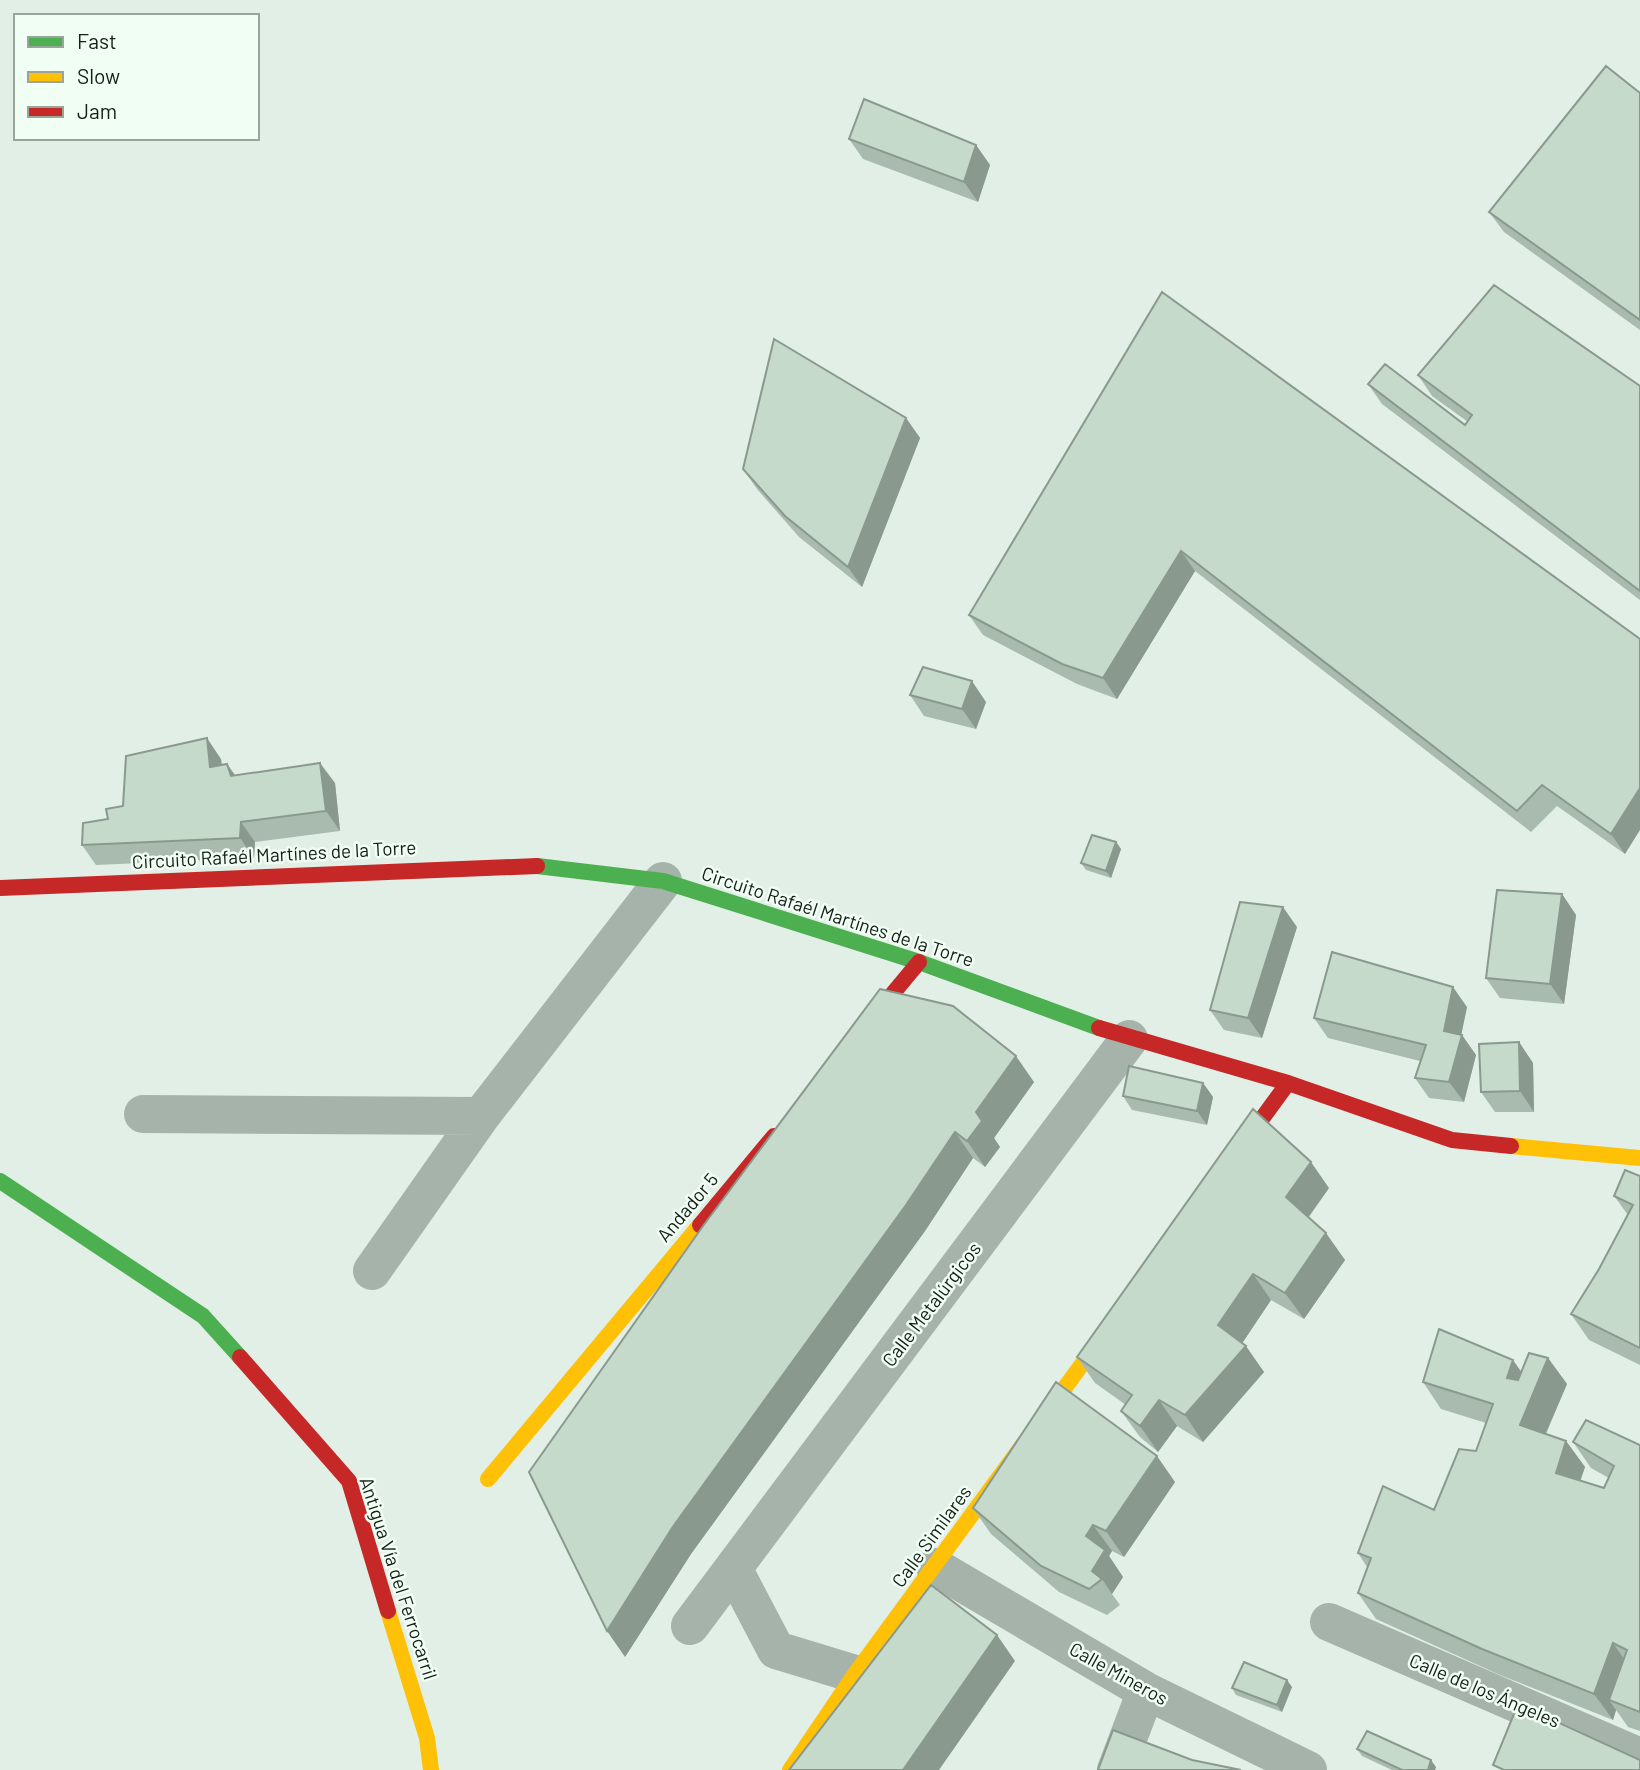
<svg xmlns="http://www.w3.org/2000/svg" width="1640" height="1770" viewBox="0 0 1640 1770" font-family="Barlow,sans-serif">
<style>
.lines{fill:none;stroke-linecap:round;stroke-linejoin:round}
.street{stroke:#a6b3aa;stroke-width:38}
.fast{stroke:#4caf50;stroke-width:16}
.slow{stroke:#ffc107;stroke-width:16}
.jam{stroke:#c62828;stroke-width:16}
.wall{fill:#a9bbaf}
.shaded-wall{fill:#8a998e}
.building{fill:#c5dacb;stroke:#8a998e;stroke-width:2}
.labels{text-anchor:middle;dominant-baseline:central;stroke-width:5;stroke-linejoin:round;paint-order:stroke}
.street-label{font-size:19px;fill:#151d17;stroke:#f1fef4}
</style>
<rect width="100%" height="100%" fill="#e2efe6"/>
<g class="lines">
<path class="street" d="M 143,1114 L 481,1116
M 372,1271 L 481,1116 L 663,881
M 935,1567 L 1146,1691 L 1308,1770
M 734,1570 L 776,1650 L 855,1674
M 1329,1622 L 1640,1757
M 690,1626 L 1129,1039
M 1116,1770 L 1146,1691"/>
<path class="fast" d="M 537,866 L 663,881 L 919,962 L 1099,1028
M 0,1181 L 203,1316 L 240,1357"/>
<path class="slow" d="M 1511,1146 L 1640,1158
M 488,1479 L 700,1225
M 388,1611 L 427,1738 L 431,1770
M 790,1770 L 855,1674 L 1113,1322"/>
<path class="jam" d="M 0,888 L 537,866
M 1099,1028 L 1288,1083 L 1452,1140 L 1511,1146
M 860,1033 L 919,962
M 1231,1161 L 1288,1083
M 700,1225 L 774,1136
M 240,1357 L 349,1481 L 388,1611"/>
</g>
<path class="wall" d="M 1640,93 L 1640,330 L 1504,232 L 1489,212 Z
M 849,139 L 976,145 L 990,165 L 978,202 L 863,159 Z
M 1162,292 L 1640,639 L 1625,854 L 1557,806 L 1531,832 L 1195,571 L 1117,699 L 1077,684 L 983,635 L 969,615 Z
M 1418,375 L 1640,386 L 1640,600 L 1382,404 L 1368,384 L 1465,425 L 1468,422 L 1432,396 Z
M 906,418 L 920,438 L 862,587 L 799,537 L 757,489 L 743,469 Z
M 910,695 L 986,702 L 976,729 L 924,716 Z
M 221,759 L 222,765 L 227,764 L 235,775 L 335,783 L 340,831 L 255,842 L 254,858 L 96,865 L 82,845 L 123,806 Z
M 1116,842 L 1121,849 L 1111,878 L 1086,870 L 1081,863 Z
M 1562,894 L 1576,915 L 1564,1004 L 1500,998 L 1486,978 Z
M 1297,927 L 1262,1038 L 1224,1030 L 1210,1010 Z
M 880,989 L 1034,1082 L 994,1138 L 1000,1147 L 985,1167 L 973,1158 L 925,1231 L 691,1554 L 625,1657 Z
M 1467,1007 L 1461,1034 L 1476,1055 L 1464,1102 L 1429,1098 L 1415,1078 L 1420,1061 L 1328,1038 L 1314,1018 Z
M 1519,1042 L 1533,1063 L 1534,1112 L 1495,1112 L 1481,1092 Z
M 1203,1083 L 1213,1097 L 1207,1125 L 1132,1110 L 1123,1096 Z
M 1640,1176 L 1640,1365 L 1589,1340 L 1571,1314 L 1599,1269 L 1628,1215 L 1614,1196 Z
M 1329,1188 L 1309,1217 L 1345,1260 L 1304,1319 L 1271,1300 L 1242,1343 L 1264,1372 L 1203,1442 L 1177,1426 L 1158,1452 L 1140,1437 L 1121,1411 L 1126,1405 L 1095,1383 L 1077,1357 Z
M 1548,1358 L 1567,1384 L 1546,1434 L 1566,1441 L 1585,1467 L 1580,1481 L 1604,1488 L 1609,1478 L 1591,1468 L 1573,1442 L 1640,1445 L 1640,1731 L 1628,1727 L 1616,1710 L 1613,1720 L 1500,1675 L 1376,1619 L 1358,1593 L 1367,1567 L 1358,1553 L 1434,1510 L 1476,1451 L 1486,1423 L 1441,1409 L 1423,1382 L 1521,1372 Z
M 1175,1482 L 1124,1557 L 1112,1551 L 1109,1556 L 1123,1577 L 1112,1594 L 1120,1605 L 1107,1615 L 1059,1592 L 991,1534 L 973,1508 Z
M 1292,1687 L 1282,1712 L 1236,1695 L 1232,1688 Z
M 1357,1749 L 1436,1767 L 1435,1770 L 1392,1770 L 1362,1756 Z"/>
<path class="shaded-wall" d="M 976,145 L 990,165 L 978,202 L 964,182 Z
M 906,418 L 920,438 L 862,587 L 848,567 Z
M 1181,551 L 1195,571 L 1117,699 L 1103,678 Z
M 972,681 L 986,702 L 976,729 L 962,709 Z
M 207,738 L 221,759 L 224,788 L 210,767 Z
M 320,763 L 335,783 L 340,831 L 326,811 Z
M 227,764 L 241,784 L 231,776 Z
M 1640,788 L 1640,830 L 1625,854 L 1611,834 Z
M 241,822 L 255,842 L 254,858 L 240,838 Z
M 1116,842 L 1121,849 L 1111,878 L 1106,871 Z
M 1562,894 L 1576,915 L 1564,1004 L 1550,984 Z
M 1283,907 L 1297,927 L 1262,1038 L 1248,1018 Z
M 1453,987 L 1467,1007 L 1458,1051 L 1444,1031 Z
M 1462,1035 L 1476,1055 L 1464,1102 L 1449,1082 Z
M 1519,1042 L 1533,1063 L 1534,1112 L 1520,1091 Z
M 1016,1056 L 1034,1082 L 994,1138 L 1000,1147 L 985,1167 L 967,1141 L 976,1112 Z
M 1203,1083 L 1213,1097 L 1207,1125 L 1197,1111 Z
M 955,1132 L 973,1158 L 925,1231 L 691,1554 L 625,1657 L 607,1631 L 672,1528 Z
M 1311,1162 L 1329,1188 L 1304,1223 L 1286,1197 Z
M 1326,1233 L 1345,1260 L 1304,1319 L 1285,1293 Z
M 1253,1274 L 1271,1300 L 1237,1351 L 1218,1325 Z
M 1246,1346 L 1264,1372 L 1203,1442 L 1185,1415 Z
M 1548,1358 L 1567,1384 L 1538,1451 L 1520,1425 Z
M 1513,1360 L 1532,1387 L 1507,1378 Z
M 1159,1400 L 1177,1426 L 1158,1452 L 1140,1426 Z
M 1566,1441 L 1585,1467 L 1574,1499 L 1556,1473 Z
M 1157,1456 L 1175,1482 L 1124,1557 L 1106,1531 Z
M 1093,1525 L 1112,1551 L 1109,1556 L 1123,1577 L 1112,1594 L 1102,1579 L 1092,1571 L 1086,1536 Z
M 997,1635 L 1015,1661 L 939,1770 L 903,1770 Z
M 1613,1643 L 1631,1669 L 1609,1700 L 1616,1710 L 1613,1720 L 1594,1694 Z
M 1287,1680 L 1292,1687 L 1282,1712 L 1277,1705 Z
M 1431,1760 L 1436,1767 L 1435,1770 L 1428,1770 Z"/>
<path class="building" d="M 1606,66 L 1640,93 L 1640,320 L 1489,212 Z
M 864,99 L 976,145 L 964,182 L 849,139 Z
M 1494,285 L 1640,386 L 1640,591 L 1368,384 L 1385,364 L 1465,425 L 1472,415 L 1418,375 Z
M 1162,292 L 1640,639 L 1640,788 L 1611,834 L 1542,785 L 1517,811 L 1181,551 L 1103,678 L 1062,664 L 969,615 Z
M 774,339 L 906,418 L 848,567 L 785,516 L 743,469 Z
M 923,667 L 972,681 L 962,709 L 910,695 Z
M 207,738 L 210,767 L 227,764 L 231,776 L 320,763 L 326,811 L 241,822 L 240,838 L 82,845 L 83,823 L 108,819 L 106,809 L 123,806 L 126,756 Z
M 1092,835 L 1116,842 L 1106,871 L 1081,863 Z
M 1497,890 L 1562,894 L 1550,984 L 1486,978 Z
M 1240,902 L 1283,907 L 1248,1018 L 1210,1010 Z
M 1332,952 L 1453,987 L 1444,1031 L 1462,1035 L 1449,1082 L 1415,1078 L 1426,1045 L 1314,1018 Z
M 880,989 L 953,1006 L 1016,1056 L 976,1112 L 982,1121 L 967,1141 L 955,1132 L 906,1205 L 672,1528 L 607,1631 L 529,1472 L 703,1226 Z
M 1519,1042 L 1520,1091 L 1481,1092 L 1479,1044 Z
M 1129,1066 L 1203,1083 L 1197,1111 L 1123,1096 Z
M 1253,1109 L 1311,1162 L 1286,1197 L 1326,1233 L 1285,1293 L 1253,1274 L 1218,1325 L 1246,1346 L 1185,1415 L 1159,1400 L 1140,1426 L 1121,1411 L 1132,1395 L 1077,1357 Z
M 1625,1170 L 1640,1176 L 1640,1348 L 1571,1314 L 1599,1269 L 1633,1205 L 1614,1196 Z
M 1439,1329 L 1513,1360 L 1507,1378 L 1518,1380 L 1529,1353 L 1548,1358 L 1520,1425 L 1566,1441 L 1556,1473 L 1604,1488 L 1614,1466 L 1573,1442 L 1586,1420 L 1640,1445 L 1640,1712 L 1609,1700 L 1627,1650 L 1613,1643 L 1594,1694 L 1482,1649 L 1358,1593 L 1371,1558 L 1358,1553 L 1383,1486 L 1434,1510 L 1459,1449 L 1476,1451 L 1493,1404 L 1423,1382 Z
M 1056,1382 L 1157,1456 L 1106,1531 L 1093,1525 L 1086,1536 L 1105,1550 L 1092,1571 L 1102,1579 L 1089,1589 L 1041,1566 L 973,1508 Z
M 931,1585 L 997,1635 L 903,1770 L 789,1770 Z
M 1244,1662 L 1287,1680 L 1277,1705 L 1232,1688 Z
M 1518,1704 L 1640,1760 L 1640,1770 L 1504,1770 L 1493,1765 Z
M 1113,1730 L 1192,1760 L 1241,1770 L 1098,1770 Z
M 1367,1731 L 1431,1760 L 1428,1770 L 1402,1770 L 1357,1749 Z"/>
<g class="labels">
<g class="street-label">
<text transform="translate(274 854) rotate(-3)">Circuito Rafaél Martínes de la Torre</text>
<text transform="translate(838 916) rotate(18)">Circuito Rafaél Martínes de la Torre</text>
<text transform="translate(687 1207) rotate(-50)">Andador 5</text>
<text transform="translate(931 1304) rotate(-53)">Calle Metalúrgicos</text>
<text transform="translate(931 1536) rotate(-54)">Calle Similares</text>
<text transform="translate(399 1578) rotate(72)">Antigua Vía del Ferrocarril</text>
<text transform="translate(1119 1673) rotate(29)">Calle Mineros</text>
<text transform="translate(1485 1690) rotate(23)">Calle de los Ángeles</text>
</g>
</g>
<rect x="14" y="14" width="245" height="126" fill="#f1fef4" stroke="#99a49c" stroke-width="2"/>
<rect x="28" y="37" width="35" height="10" fill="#4caf50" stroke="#99a49c" stroke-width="2"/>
<text x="77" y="49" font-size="21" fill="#151d17">Fast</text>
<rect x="28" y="72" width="35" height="10" fill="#ffc107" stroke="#99a49c" stroke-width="2"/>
<text x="77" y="84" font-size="21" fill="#151d17">Slow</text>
<rect x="28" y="107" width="35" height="10" fill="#c62828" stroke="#99a49c" stroke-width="2"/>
<text x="77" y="119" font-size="21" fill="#151d17">Jam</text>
</svg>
